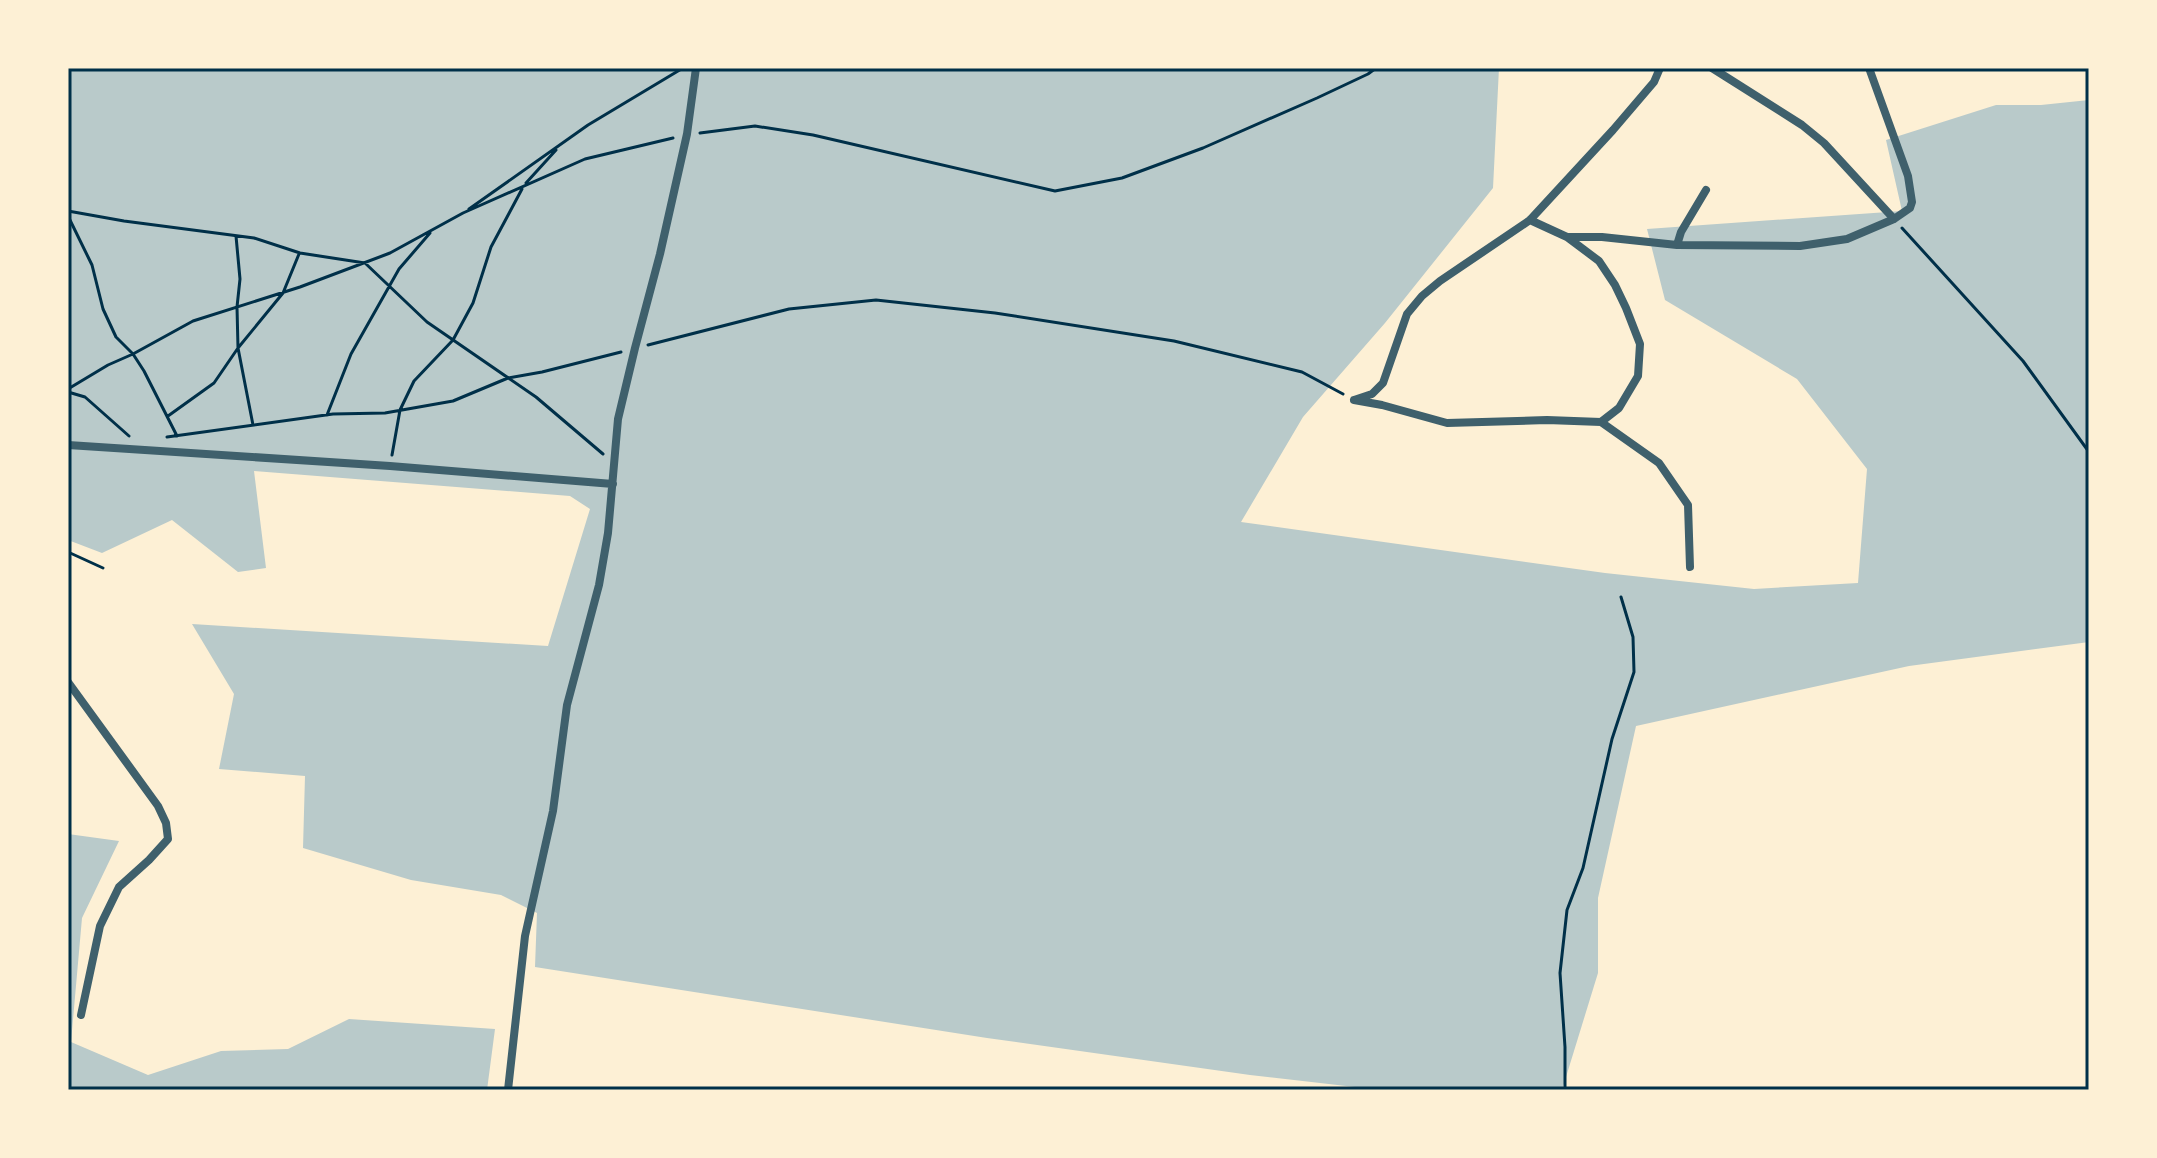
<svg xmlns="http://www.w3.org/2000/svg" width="2157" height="1158" viewBox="0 0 2157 1158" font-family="'Work Sans',sans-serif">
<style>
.green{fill:#b9caca}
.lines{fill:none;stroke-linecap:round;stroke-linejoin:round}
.path{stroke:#003049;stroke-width:3}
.minor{stroke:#3f606c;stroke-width:8}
.neatline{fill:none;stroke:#003049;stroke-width:3}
</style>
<rect width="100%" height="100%" fill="#fdf0d5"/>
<path class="green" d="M 68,68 L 1499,68 L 1493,188 L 1385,323 L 1303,417 L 1241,522 L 1605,573 L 1754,589 L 1858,583 L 1867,469 L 1797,379 L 1665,300 L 1647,229 L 1902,211 L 1886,140 L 1996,105 L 2041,105 L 2089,100 L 2089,642 L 1909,666 L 1636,726 L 1598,898 L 1598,973 L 1562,1090 L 1381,1090 L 1250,1075 L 987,1038 L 535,967 L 537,913 L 501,895 L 411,880 L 303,848 L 305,776 L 219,769 L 234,694 L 192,624 L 548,646 L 590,509 L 570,496 L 254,471 L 266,568 L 238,572 L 172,520 L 102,553 L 68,540 Z
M 68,834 L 119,841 L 82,918 L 71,1042 L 148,1075 L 221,1051 L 288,1049 L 349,1019 L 495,1029 L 487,1090 L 68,1090 Z"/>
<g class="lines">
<path class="path" d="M 700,133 L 755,126 L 813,135 L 1055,191 L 1122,178 L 1203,148 L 1317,98 L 1368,74 L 1376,68
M 526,183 L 556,150
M 469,209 L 588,125 L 683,68
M 68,211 L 124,221 L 254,238 L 300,253 L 365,263 L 427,322 L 536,397 L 603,454
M 463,213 L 585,159 L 673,138
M 68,216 L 92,265 L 103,309 L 116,337 L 133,354 L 144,371 L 177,436
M 1902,228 L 2023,361 L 2089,452
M 236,236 L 240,279 L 237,307 L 238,348 L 253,425
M 648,345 L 789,309 L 876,300 L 995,313 L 1174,341 L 1302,372 L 1343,394
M 68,389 L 108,365 L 133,354 L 193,321 L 300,287 L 390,253 L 463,213
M 68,392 L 85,397 L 129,436
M 327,415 L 351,354 L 399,269 L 430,233
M 168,416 L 214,383 L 238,348 L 283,293 L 299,254
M 167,437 L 333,414 L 385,413 L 453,401 L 508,378 L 542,372 L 621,352
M 392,455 L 400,410 L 414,381 L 453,340 L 473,303 L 491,247 L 522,189
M 68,552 L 103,568
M 1565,1090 L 1565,1047 L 1560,973 L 1567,910 L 1583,868 L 1612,739 L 1634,672 L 1633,637 L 1621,597"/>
<path class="minor" d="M 1712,68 L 1802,125 L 1824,143 L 1894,219
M 1568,237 L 1602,237 L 1677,245 L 1681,232 L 1706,190
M 1677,245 L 1800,246 L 1847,239 L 1894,219 L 1910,208 L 1912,202 L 1908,176 L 1869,68
M 1354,400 L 1382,405 L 1447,423 L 1547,420 L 1601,422 L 1619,408 L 1638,376 L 1640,344 L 1626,308 L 1615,285 L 1599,261 L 1567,237 L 1530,220
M 1354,400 L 1372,394 L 1383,383 L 1407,314 L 1422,296 L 1440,281 L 1530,220 L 1613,130 L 1654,82 L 1660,68
M 1601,422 L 1659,463 L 1688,505 L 1690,567
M 68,445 L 390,466 L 613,484
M 68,682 L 158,806 L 166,823 L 168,839 L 149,860 L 119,887 L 100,926 L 81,1015
M 508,1090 L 525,936 L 553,811 L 567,705 L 599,585 L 608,533 L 618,419 L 635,348 L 660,254 L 687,134 L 696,68"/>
</g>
<rect width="2157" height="1158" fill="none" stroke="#fdf0d5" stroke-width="140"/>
<rect x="70" y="70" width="2017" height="1018" class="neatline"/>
</svg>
